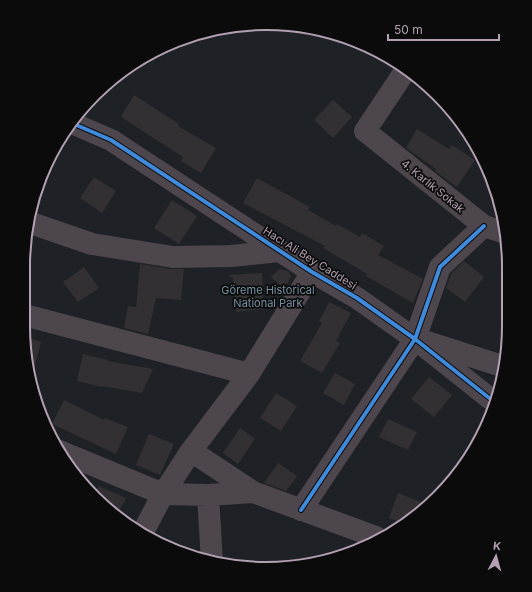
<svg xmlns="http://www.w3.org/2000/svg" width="532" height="592" viewBox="0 0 532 592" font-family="Inter,sans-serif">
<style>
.green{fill:#1e2226}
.building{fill:#323032}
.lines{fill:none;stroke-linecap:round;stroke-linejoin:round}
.minor{stroke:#4d464d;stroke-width:22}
.cycleway-casing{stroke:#0c0b0c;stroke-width:6}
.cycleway{stroke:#408adc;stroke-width:4}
.labels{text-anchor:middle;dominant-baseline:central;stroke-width:3.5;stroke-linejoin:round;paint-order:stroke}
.street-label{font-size:11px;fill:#b3a0b3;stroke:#0c0b0c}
.park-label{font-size:11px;fill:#7590a0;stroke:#0c0b0c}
.rim{fill:none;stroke:#b3a0b3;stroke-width:2}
</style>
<rect width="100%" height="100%" fill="#111011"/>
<path class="green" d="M 298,25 L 388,56 L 459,118 L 501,203 L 508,250 L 508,342 L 484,433 L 459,474 L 414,519 L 329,561 L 266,569 L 218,564 L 159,544 L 118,519 L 73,474 L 48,433 L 28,374 L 28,219 L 56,144 L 118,73 L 203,31 Z"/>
<path class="building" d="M 134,95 L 179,124 L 178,126 L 216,148 L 201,173 L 181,161 L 183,157 L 121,117 Z
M 333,100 L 352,117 L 333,138 L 314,120 Z
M 417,129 L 449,149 L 452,145 L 475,160 L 457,187 L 435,171 L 436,169 L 406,148 Z
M 94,177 L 116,191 L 102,213 L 80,198 Z
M 257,178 L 310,207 L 308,210 L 336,226 L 337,224 L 360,237 L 362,233 L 384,246 L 378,255 L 423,279 L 413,303 L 366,276 L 367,274 L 323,248 L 325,246 L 243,203 Z
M 172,200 L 197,216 L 179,244 L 154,228 Z
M 464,261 L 484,277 L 465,302 L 446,288 L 451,274 Z
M 140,264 L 171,269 L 184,269 L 181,300 L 156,298 L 148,334 L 124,328 L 128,306 L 136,307 Z
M 84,267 L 99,288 L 78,302 L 63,282 Z
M 279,269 L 288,271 L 291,276 L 288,283 L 280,285 L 271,277 Z
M 262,273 L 264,309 L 236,312 L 233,278 L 228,275 Z
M 329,302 L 351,313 L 336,341 L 340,343 L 322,373 L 300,361 L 322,323 L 319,321 Z
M 28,338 L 41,342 L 32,377 L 29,377 L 28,374 Z
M 83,354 L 108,360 L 108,361 L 153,369 L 142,393 L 102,386 L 102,387 L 77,381 Z
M 335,373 L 355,384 L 344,405 L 323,393 Z
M 429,377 L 452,395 L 434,417 L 411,399 Z
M 276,393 L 297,406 L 281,431 L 260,418 Z
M 64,400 L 104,420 L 105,418 L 128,427 L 116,454 L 52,424 Z
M 388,419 L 417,432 L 408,450 L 379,437 Z
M 240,428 L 255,439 L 238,464 L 223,453 Z
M 149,434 L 174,444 L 160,475 L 136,465 Z
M 278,463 L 297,476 L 286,491 L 264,483 Z
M 99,486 L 126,498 L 116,517 L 95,495 Z
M 398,493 L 421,502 L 414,518 L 404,524 L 389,518 Z"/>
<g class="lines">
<path class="minor" d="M 405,71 L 365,131 L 484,226 L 506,233
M 74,124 L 111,140 L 312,272 L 357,298 L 415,339 L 493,401
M 28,222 L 92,244 L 173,257 L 231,256 L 279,251
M 28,316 L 249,374
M 427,342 L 502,366
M 59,451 L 163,494 L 208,495 L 253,492 L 376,537
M 191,451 L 253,492
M 208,495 L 212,562
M 301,510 L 415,339 L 440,267 L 484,226
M 142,534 L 163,494 L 191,451 L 249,374 L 312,272"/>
<defs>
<path id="cycleway" d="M 74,124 L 111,140 L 312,272 L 357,298 L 415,339 L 493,401
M 301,510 L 415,339 L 440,267 L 484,226"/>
</defs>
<use href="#cycleway" class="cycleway-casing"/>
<use href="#cycleway" class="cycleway"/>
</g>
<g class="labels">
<g class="street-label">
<text transform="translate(433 186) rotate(39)">4. Karlık Sokak</text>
<text transform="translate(310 258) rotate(32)">Hacı Ali Bey Caddesi</text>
</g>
<g class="park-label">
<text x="268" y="290">Göreme Historical<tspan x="268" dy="13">National Park</tspan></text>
</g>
</g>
<path d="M0 0H532V592H0ZM266 30H266A236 236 0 0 1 502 266V326A236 236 0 0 1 266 562H266A236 236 0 0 1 30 326V266A236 236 0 0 1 266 30Z" fill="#0c0b0c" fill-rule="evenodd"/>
<path class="rim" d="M266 30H266A236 236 0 0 1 502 266V326A236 236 0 0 1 266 562H266A236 236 0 0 1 30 326V266A236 236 0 0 1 266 30Z"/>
<g transform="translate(496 556) rotate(6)" stroke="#0c0b0c" stroke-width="3" paint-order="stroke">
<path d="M0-3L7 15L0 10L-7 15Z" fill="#b3a0b3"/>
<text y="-6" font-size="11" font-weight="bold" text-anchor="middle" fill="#b3a0b3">K</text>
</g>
<path d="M388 34v6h111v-6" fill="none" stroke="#b3a0b3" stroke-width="2"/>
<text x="394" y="34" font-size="12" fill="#b3a0b3" stroke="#0c0b0c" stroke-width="3" paint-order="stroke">50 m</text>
</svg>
